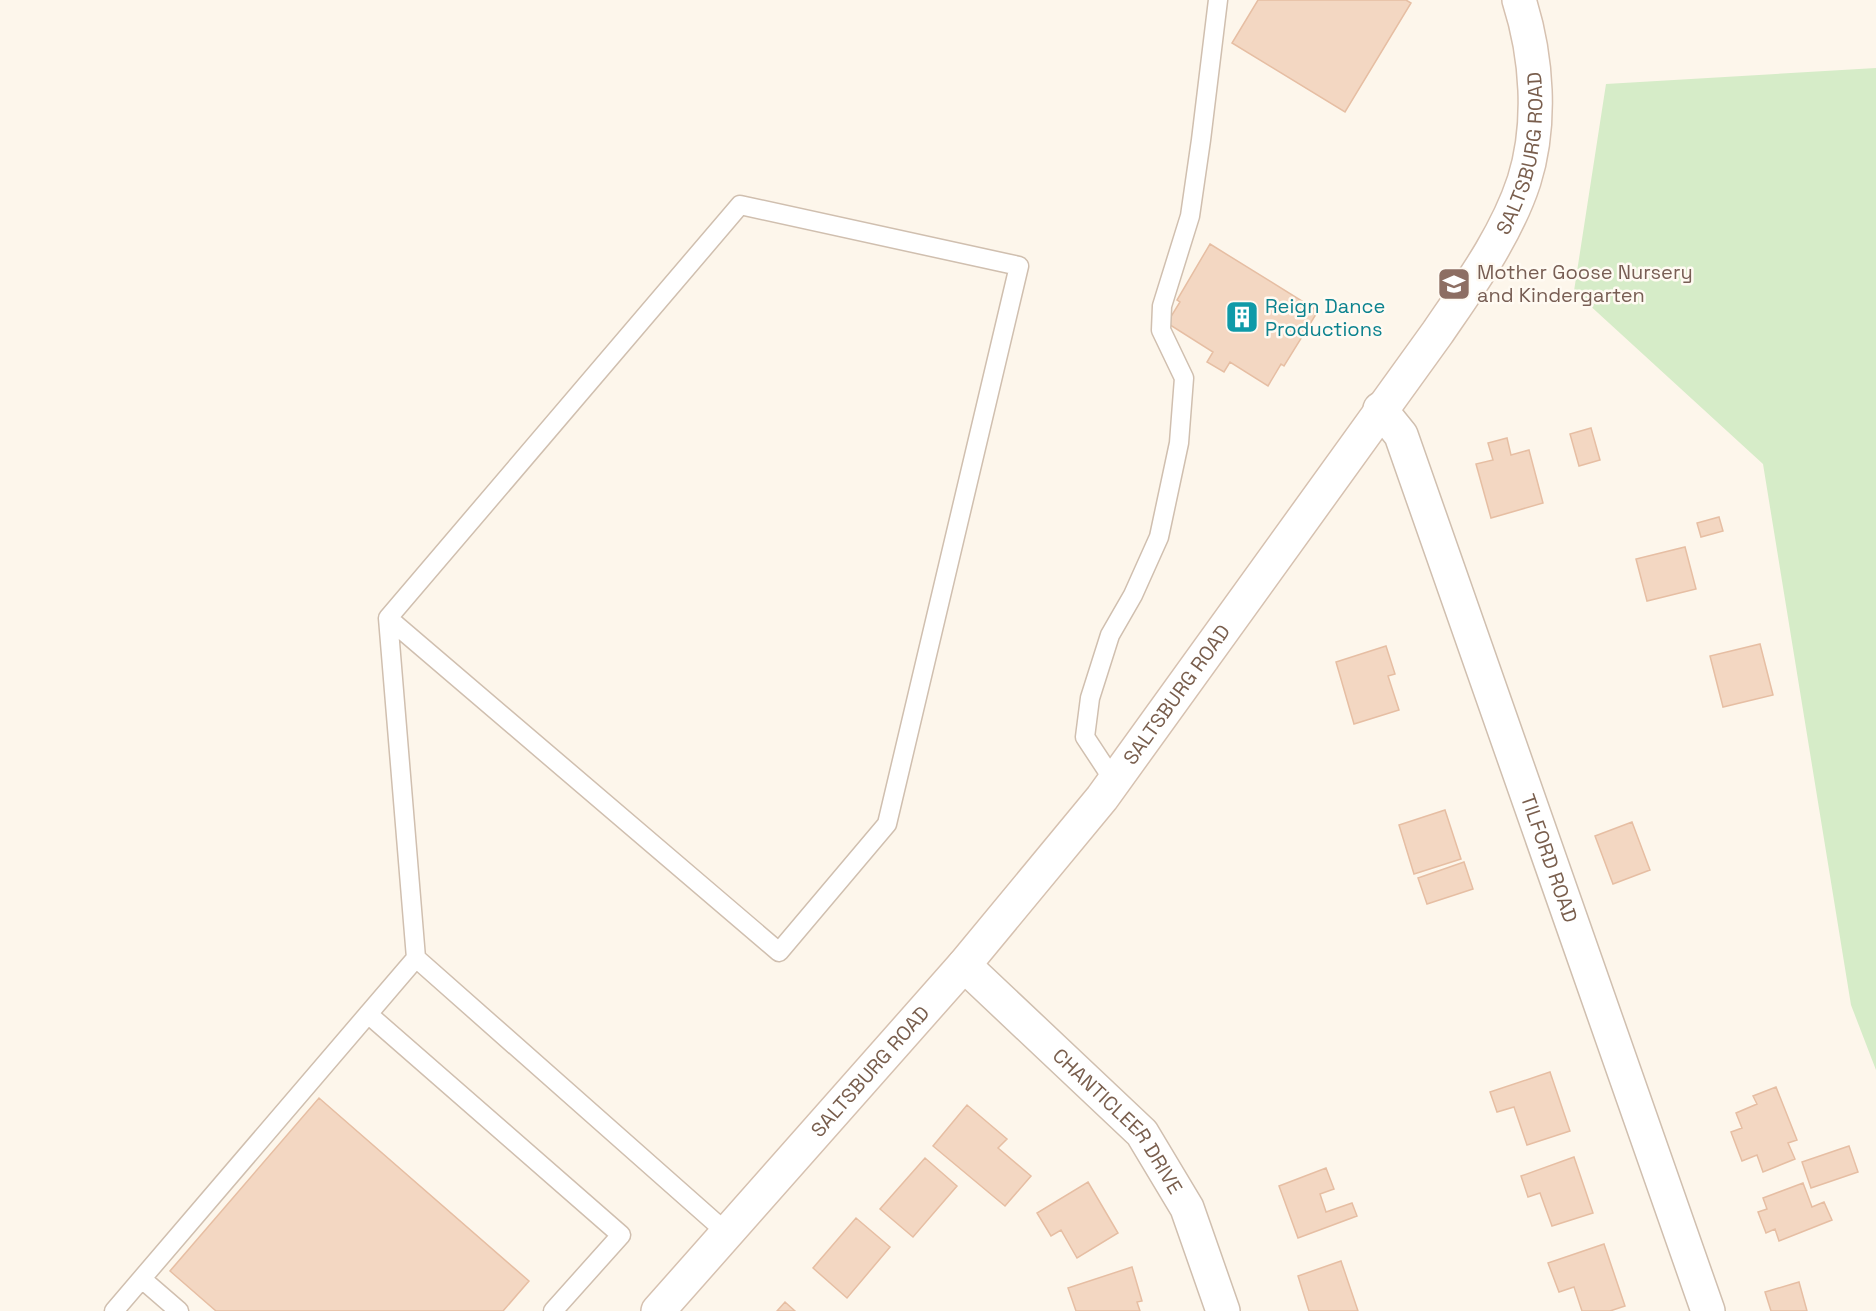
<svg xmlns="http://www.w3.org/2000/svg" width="1876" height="1311" viewBox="0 0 1876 1311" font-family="'Space Grotesk',sans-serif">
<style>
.green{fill:#d6ecc8}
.building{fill:#f3d7c2;stroke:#e6bea3;stroke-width:1.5}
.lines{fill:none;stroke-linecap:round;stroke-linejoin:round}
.service-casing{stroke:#d0bfaf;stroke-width:21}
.minor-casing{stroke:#d0bfaf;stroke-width:36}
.secondary-casing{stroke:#d6c1b0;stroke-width:36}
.service{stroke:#fff;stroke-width:18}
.minor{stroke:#fff;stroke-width:33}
.secondary{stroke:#fff;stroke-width:33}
.labels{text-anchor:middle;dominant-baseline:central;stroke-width:5;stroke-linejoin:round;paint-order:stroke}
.street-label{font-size:20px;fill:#795e4d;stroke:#fffaf2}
.education-label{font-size:20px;fill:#785e54;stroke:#fffaf2;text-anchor:start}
.culture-label{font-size:20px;fill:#0d838f;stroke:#fffaf2;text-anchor:start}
</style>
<rect width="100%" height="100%" fill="#fdf6eb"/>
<path class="green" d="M 1876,68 L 1876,1070 L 1851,1005 L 1763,464 L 1574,291 L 1606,84 Z"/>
<path class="building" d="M 1258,0 L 1406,0 L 1411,3 L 1345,112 L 1232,43 Z
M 1210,244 L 1318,311 L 1284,366 L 1281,364 L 1268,386 L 1230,362 L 1224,372 L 1207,362 L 1213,352 L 1167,323 L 1180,302 L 1177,300 Z
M 1591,428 L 1600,460 L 1579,466 L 1570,434 Z
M 1507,438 L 1511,455 L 1529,450 L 1543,503 L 1491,518 L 1476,464 L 1493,460 L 1488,443 Z
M 1719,517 L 1723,531 L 1701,537 L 1697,523 Z
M 1685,547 L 1696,589 L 1647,601 L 1636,559 Z
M 1760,644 L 1773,695 L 1723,707 L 1710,656 Z
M 1386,646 L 1395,674 L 1388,676 L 1399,710 L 1354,724 L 1336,662 Z
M 1445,810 L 1461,859 L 1414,874 L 1399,825 Z
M 1632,822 L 1650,870 L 1613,884 L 1595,836 Z
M 1464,862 L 1473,889 L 1427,904 L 1418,878 Z
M 1550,1072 L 1570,1131 L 1527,1145 L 1514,1107 L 1497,1112 L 1490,1092 Z
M 1776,1087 L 1797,1140 L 1788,1143 L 1795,1159 L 1763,1172 L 1757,1155 L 1742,1161 L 1731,1132 L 1742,1128 L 1736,1113 L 1757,1104 L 1753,1096 Z
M 319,1098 L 529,1281 L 503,1311 L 216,1311 L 170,1271 Z
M 967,1105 L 1007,1139 L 998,1148 L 1031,1176 L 1005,1206 L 933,1146 Z
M 1849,1146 L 1858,1172 L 1811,1188 L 1802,1162 Z
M 1574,1157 L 1593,1213 L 1552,1226 L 1540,1193 L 1528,1197 L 1521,1176 Z
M 925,1158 L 957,1186 L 913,1237 L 880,1209 Z
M 1326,1168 L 1334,1189 L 1320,1194 L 1326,1212 L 1352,1203 L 1357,1216 L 1298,1238 L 1279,1186 Z
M 1088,1182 L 1118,1233 L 1077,1258 L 1061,1230 L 1051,1236 L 1037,1213 Z
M 1803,1183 L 1812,1207 L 1824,1202 L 1832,1220 L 1779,1241 L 1775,1229 L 1766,1233 L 1758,1212 L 1767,1209 L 1763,1198 Z
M 856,1218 L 890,1247 L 847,1298 L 813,1268 Z
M 1604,1244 L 1625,1306 L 1610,1311 L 1582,1311 L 1574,1287 L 1559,1292 L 1548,1263 Z
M 1341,1261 L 1358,1311 L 1309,1311 L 1298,1276 Z
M 1132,1267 L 1142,1301 L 1137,1302 L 1140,1311 L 1076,1311 L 1068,1288 Z
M 1799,1282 L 1807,1311 L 1771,1311 L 1765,1292 Z
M 785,1302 L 795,1311 L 777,1311 Z"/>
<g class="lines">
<defs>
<path id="service" d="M 388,618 L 779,952 L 887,824 L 1019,266 L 740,205 L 388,618 L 416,958 L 727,1233
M 1114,781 L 1085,737 L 1090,698 L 1110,635 L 1133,595 L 1159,537 L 1179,443 L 1184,378 L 1161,330 L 1162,306 L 1190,216 L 1201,140 L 1218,0
M 368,1014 L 621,1235 L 553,1311
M 142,1279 L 179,1311
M 114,1311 L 416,958"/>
<g id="minor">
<path id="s1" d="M 1380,409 L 1401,435 L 1708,1311"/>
<path id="s2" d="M 964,965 L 1142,1133 L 1187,1208 L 1223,1311"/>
</g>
<g id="secondary">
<path id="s3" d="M 658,1311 L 964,965 L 1102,798 L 1438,332 C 1470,285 1506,236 1524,181 C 1542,124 1537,56 1519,0"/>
</g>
</defs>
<use href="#service" class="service-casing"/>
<use href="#minor" class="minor-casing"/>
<use href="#secondary" class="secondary-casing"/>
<use href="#service" class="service"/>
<use href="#minor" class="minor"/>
<use href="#secondary" class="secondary"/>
</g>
<defs>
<symbol id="school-square" viewBox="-11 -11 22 22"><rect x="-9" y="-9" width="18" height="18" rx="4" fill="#8d6e63" stroke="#fffaf2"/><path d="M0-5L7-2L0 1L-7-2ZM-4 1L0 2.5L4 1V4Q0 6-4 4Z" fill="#fff"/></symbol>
<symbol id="building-square" viewBox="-11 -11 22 22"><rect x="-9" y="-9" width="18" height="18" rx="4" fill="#0f9aa8" stroke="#fffaf2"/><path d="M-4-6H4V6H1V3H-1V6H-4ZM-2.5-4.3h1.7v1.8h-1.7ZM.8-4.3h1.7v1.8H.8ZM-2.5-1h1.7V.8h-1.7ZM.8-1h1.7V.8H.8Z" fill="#fff"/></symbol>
</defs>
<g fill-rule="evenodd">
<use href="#school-square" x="1435" y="265" width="38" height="38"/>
<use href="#building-square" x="1223" y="298" width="38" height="38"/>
</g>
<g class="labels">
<g class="street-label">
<text stroke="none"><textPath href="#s3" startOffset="1454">SALTSBURG ROAD</textPath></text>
<text stroke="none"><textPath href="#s3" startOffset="806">SALTSBURG ROAD</textPath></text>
<text stroke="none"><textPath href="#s1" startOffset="482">TILFORD ROAD</textPath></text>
<text stroke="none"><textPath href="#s3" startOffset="320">SALTSBURG ROAD</textPath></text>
<text stroke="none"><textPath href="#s2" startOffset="220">CHANTICLEER DRIVE</textPath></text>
</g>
<g class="education-label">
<text x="1477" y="272">Mother Goose Nursery<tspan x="1477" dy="23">and Kindergarten</tspan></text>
</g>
<g class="culture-label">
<text x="1265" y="306">Reign Dance<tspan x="1265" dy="23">Productions</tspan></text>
</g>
</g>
</svg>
